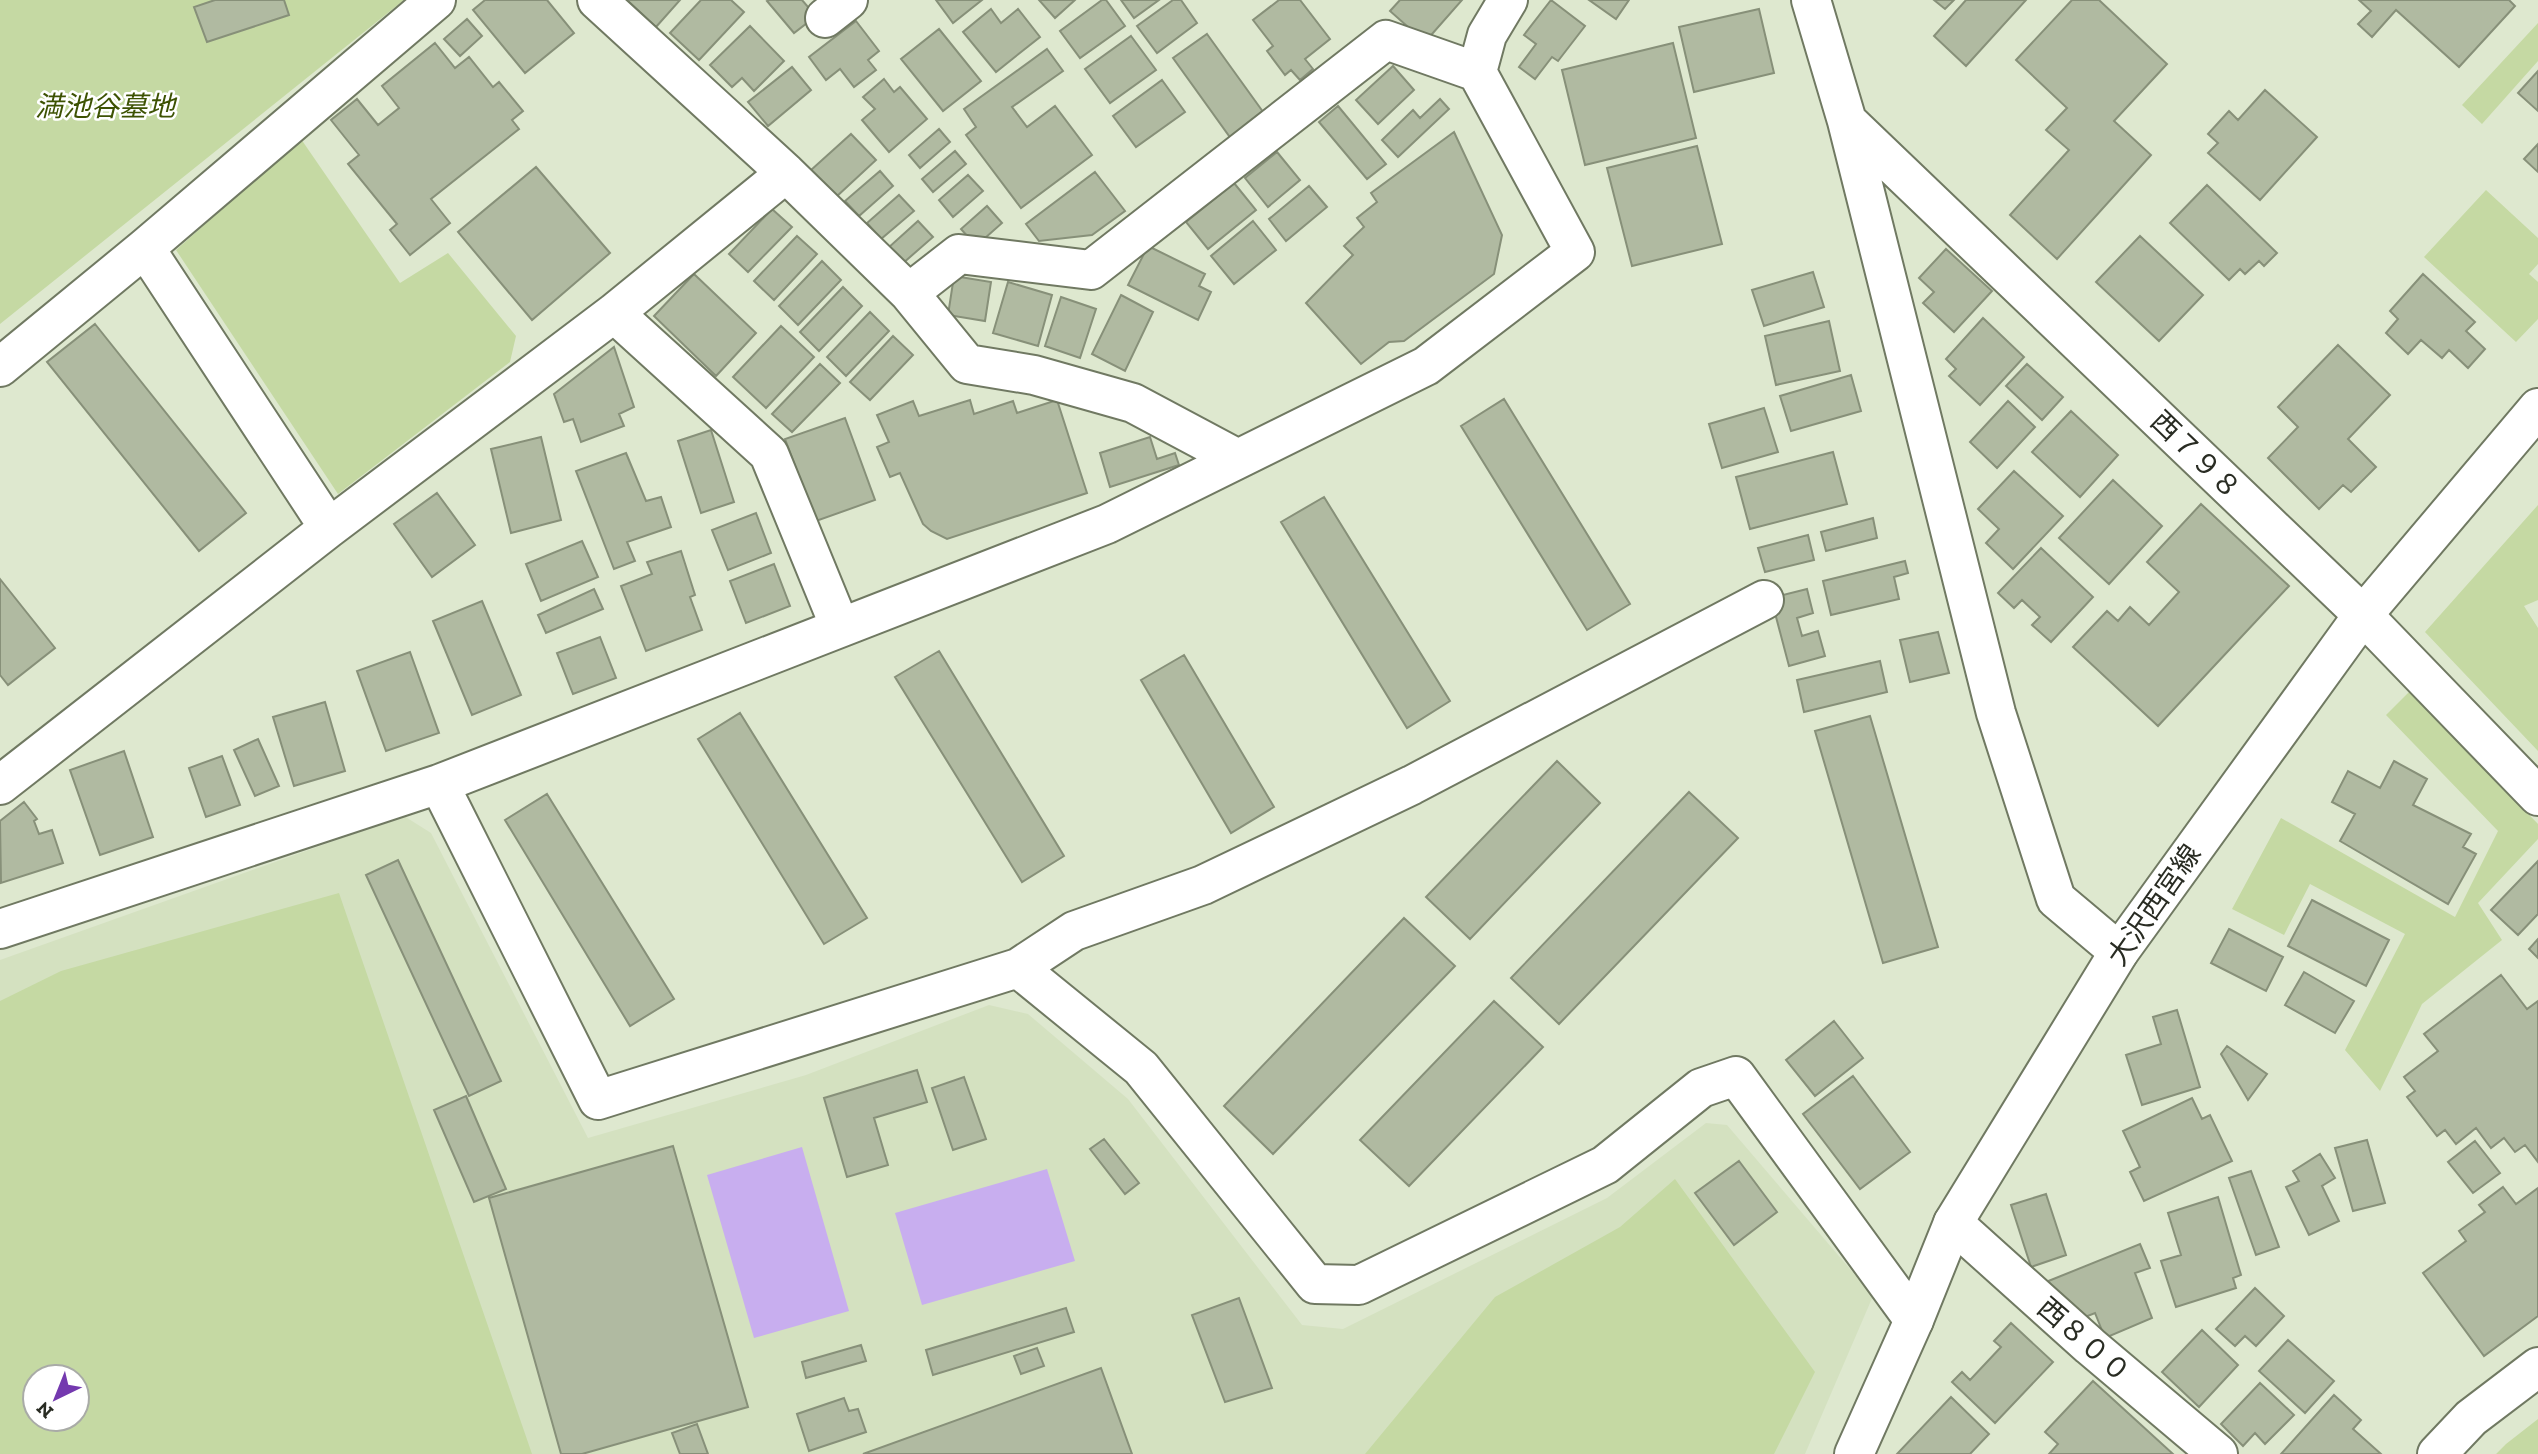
<svg xmlns="http://www.w3.org/2000/svg" width="2538" height="1454" viewBox="0 0 2538 1454" font-family="'Zilla Slab','Noto Sans JP',serif">
<style>
.built{fill:#d4e1c0;fill-rule:evenodd}
.green{fill:#c5d9a3;fill-rule:evenodd}
.water{fill:#c8aeef}
.building{fill:#b0baa1;stroke:#879079;stroke-width:2}
.lines{fill:none;stroke-linecap:round;stroke-linejoin:round}
.street-casing{stroke:#707962;stroke-width:42}
.secondary-casing{stroke:#707962;stroke-width:42}
.primary-casing{stroke:#707962;stroke-width:42}
.street{stroke:#fff;stroke-width:38}
.secondary{stroke:#fff;stroke-width:38}
.primary{stroke:#fff;stroke-width:38}
.labels{text-anchor:middle;dominant-baseline:central;stroke-width:5;stroke-linejoin:round;paint-order:stroke}
.park-label{font-size:28px;font-style:italic;fill:#3d5203;stroke:#fff}
.street-label{font-size:28px;fill:#292c23;stroke:#fff}
</style>
<rect width="100%" height="100%" fill="#dee8cf"/>
<path class="built" d="M 404,816 L 431,833 L 588,1138 L 806,1075 L 989,1005 L 1028,1014 L 1128,1099 L 1302,1325 L 1343,1329 L 1607,1198 L 1706,1123 L 1727,1125 L 1873,1296 L 1805,1454 L 0,1454 L 0,960 ZM 35,1377 L 77,1377 L 77,1419 L 35,1419 Z"/>
<path class="green" d="M 0,0 L 404,0 L 0,324 Z
M 2538,23 L 2538,61 L 2482,124 L 2462,105 Z
M 301,139 L 400,283 L 448,253 L 516,336 L 510,362 L 338,494 L 176,250 Z
M 2486,190 L 2538,238 L 2538,264 L 2529,274 L 2538,282 L 2538,319 L 2516,342 L 2424,257 Z
M 2538,505 L 2538,600 L 2524,606 L 2538,628 L 2538,751 L 2425,632 Z
M 2410,691 L 2538,824 L 2538,839 L 2478,903 L 2502,940 L 2422,1004 L 2380,1091 L 2345,1050 L 2405,934 L 2310,884 L 2284,935 L 2232,909 L 2281,818 L 2455,917 L 2498,831 L 2386,715 Z
M 339,893 L 532,1454 L 0,1454 L 0,1001 L 61,971 ZM 35,1377 L 77,1377 L 77,1419 L 35,1419 Z
M 1675,1179 L 1815,1372 L 1774,1454 L 1365,1454 L 1495,1297 L 1620,1227 Z
M 2538,1419 L 2538,1454 L 2496,1454 L 2506,1444 Z"/>
<path class="water" d="M 802,1147 L 849,1311 L 754,1338 L 707,1175 Z
M 1047,1169 L 1075,1261 L 922,1305 L 895,1213 Z"/>
<path class="building" d="M 215,0 L 284,0 L 289,15 L 207,42 L 194,7 Z
M 485,0 L 547,0 L 574,33 L 525,73 L 473,10 Z
M 627,0 L 680,0 L 656,27 Z
M 701,0 L 731,0 L 744,12 L 699,60 L 670,33 Z
M 769,0 L 802,0 L 816,16 L 794,33 L 767,1 Z
M 936,0 L 982,0 L 953,23 Z
M 1039,0 L 1075,0 L 1055,18 Z
M 1102,0 L 1106,0 L 1125,26 L 1080,58 L 1060,31 Z
M 1121,0 L 1159,0 L 1134,18 Z
M 1173,0 L 1181,0 L 1197,23 L 1157,53 L 1137,26 Z
M 1279,0 L 1300,0 L 1330,39 L 1305,59 L 1313,69 L 1300,80 L 1291,70 L 1285,75 L 1267,51 L 1273,46 L 1253,20 Z
M 1400,0 L 1462,0 L 1425,42 L 1390,11 Z
M 1551,0 L 1585,26 L 1558,61 L 1552,57 L 1535,79 L 1519,67 L 1536,44 L 1524,35 Z
M 1589,0 L 1629,0 L 1616,19 Z
M 1934,0 L 1954,0 L 1945,9 Z
M 1966,0 L 2026,0 L 1966,66 L 1934,36 Z
M 2072,0 L 2099,0 L 2167,64 L 2114,121 L 2151,155 L 2057,259 L 2010,215 L 2069,150 L 2046,130 L 2067,108 L 2016,60 Z
M 2359,0 L 2509,0 L 2515,6 L 2459,67 L 2396,10 L 2372,37 L 2358,24 L 2371,11 Z
M 991,9 L 1001,23 L 1018,9 L 1040,37 L 996,72 L 963,32 Z
M 1759,9 L 1774,73 L 1694,92 L 1679,27 Z
M 467,19 L 482,36 L 460,56 L 444,39 Z
M 856,21 L 879,51 L 868,60 L 876,70 L 854,87 L 840,69 L 826,80 L 809,57 Z
M 750,26 L 784,61 L 754,91 L 742,78 L 732,87 L 710,65 Z
M 939,29 L 981,81 L 943,111 L 901,59 Z
M 1207,34 L 1266,116 L 1232,140 L 1173,58 Z
M 1131,36 L 1156,70 L 1110,103 L 1085,69 Z
M 435,43 L 455,68 L 469,57 L 493,87 L 499,82 L 523,111 L 512,120 L 519,129 L 431,199 L 450,223 L 410,255 L 390,230 L 397,224 L 348,164 L 359,155 L 331,120 L 357,99 L 378,125 L 399,108 L 382,86 Z
M 1673,43 L 1696,138 L 1585,165 L 1562,70 Z
M 1047,49 L 1063,71 L 1012,107 L 1027,127 L 1055,106 L 1092,155 L 1021,208 L 966,135 L 976,127 L 964,109 Z
M 1393,66 L 1414,90 L 1378,124 L 1356,100 Z
M 792,67 L 811,90 L 768,126 L 748,102 Z
M 2538,71 L 2538,111 L 2518,93 Z
M 884,79 L 894,92 L 900,87 L 927,119 L 889,152 L 862,120 L 875,109 L 863,97 Z
M 1162,80 L 1185,112 L 1136,147 L 1113,116 Z
M 2265,90 L 2317,137 L 2260,200 L 2208,153 L 2218,143 L 2208,134 L 2229,111 L 2238,120 Z
M 1440,99 L 1449,109 L 1398,157 L 1382,140 L 1413,110 L 1420,118 Z
M 1338,106 L 1386,164 L 1367,179 L 1319,122 Z
M 939,129 L 950,142 L 920,168 L 909,155 Z
M 1454,132 L 1502,235 L 1494,274 L 1404,341 L 1389,342 L 1361,364 L 1306,303 L 1353,255 L 1344,246 L 1364,227 L 1357,218 L 1377,202 L 1371,193 Z
M 851,134 L 876,160 L 836,197 L 811,170 Z
M 2538,144 L 2538,172 L 2524,159 Z
M 1697,146 L 1722,244 L 1632,266 L 1607,168 Z
M 955,151 L 966,164 L 933,192 L 922,179 Z
M 1277,152 L 1300,180 L 1268,207 L 1245,178 Z
M 536,167 L 610,253 L 532,320 L 458,232 Z
M 880,171 L 893,186 L 859,216 L 845,201 Z
M 1095,172 L 1125,211 L 1092,235 L 1039,241 L 1026,224 Z
M 968,175 L 983,191 L 953,217 L 939,200 Z
M 1234,183 L 1256,210 L 1208,249 L 1186,222 Z
M 2207,185 L 2277,253 L 2264,266 L 2259,261 L 2245,274 L 2240,269 L 2229,280 L 2170,223 Z
M 1309,186 L 1327,207 L 1286,241 L 1269,219 Z
M 899,195 L 914,211 L 881,239 L 867,223 Z
M 987,206 L 1002,223 L 976,246 L 961,229 Z
M 772,209 L 792,227 L 748,272 L 729,254 Z
M 918,221 L 933,237 L 902,264 L 888,248 Z
M 1253,221 L 1276,250 L 1234,284 L 1211,256 Z
M 797,236 L 817,254 L 774,300 L 754,281 Z
M 2140,236 L 2203,295 L 2159,341 L 2096,282 Z
M 1148,246 L 1205,274 L 1199,286 L 1211,292 L 1198,320 L 1128,285 Z
M 1946,249 L 1992,291 L 1954,332 L 1923,303 L 1934,292 L 1919,278 Z
M 822,261 L 841,280 L 798,325 L 779,306 Z
M 1813,272 L 1824,307 L 1764,326 L 1752,290 Z
M 694,274 L 756,333 L 716,376 L 654,316 Z
M 2423,274 L 2475,322 L 2466,331 L 2485,349 L 2468,368 L 2449,350 L 2442,358 L 2421,340 L 2408,354 L 2386,333 L 2398,319 L 2390,311 Z
M 954,276 L 991,282 L 985,321 L 948,315 Z
M 1008,282 L 1052,295 L 1038,346 L 993,333 Z
M 843,287 L 862,306 L 819,351 L 800,332 Z
M 1121,295 L 1153,312 L 1125,371 L 1092,354 Z
M 1061,297 L 1096,309 L 1080,358 L 1045,346 Z
M 870,312 L 889,331 L 846,376 L 827,357 Z
M 1983,318 L 2024,357 L 1980,405 L 1949,376 L 1956,369 L 1946,359 Z
M 1829,321 L 1840,371 L 1776,385 L 1765,336 Z
M 95,324 L 246,513 L 199,551 L 47,362 Z
M 781,326 L 814,357 L 766,408 L 733,377 Z
M 893,336 L 913,355 L 870,400 L 850,382 Z
M 2338,345 L 2390,395 L 2348,439 L 2376,467 L 2351,492 L 2343,485 L 2319,509 L 2268,458 L 2298,427 L 2278,407 Z
M 614,347 L 634,407 L 619,414 L 624,426 L 581,442 L 573,419 L 564,422 L 554,394 Z
M 820,364 L 840,383 L 792,432 L 772,414 Z
M 2027,364 L 2063,397 L 2042,420 L 2006,386 Z
M 1851,375 L 1861,411 L 1791,431 L 1780,396 Z
M 1504,399 L 1630,604 L 1587,630 L 1461,426 Z
M 970,400 L 974,414 L 1013,401 L 1017,413 L 1057,400 L 1087,493 L 947,539 L 931,531 L 923,524 L 900,473 L 890,477 L 877,447 L 889,442 L 877,415 L 913,401 L 919,416 Z
M 2008,401 L 2035,427 L 1997,468 L 1970,442 Z
M 1764,408 L 1778,452 L 1722,468 L 1709,424 Z
M 2071,411 L 2118,455 L 2080,497 L 2032,452 Z
M 845,418 L 875,500 L 816,521 L 785,439 Z
M 711,430 L 734,502 L 701,513 L 678,441 Z
M 541,437 L 561,520 L 511,533 L 491,449 Z
M 1150,437 L 1157,459 L 1175,453 L 1179,465 L 1110,487 L 1100,453 Z
M 1833,452 L 1847,504 L 1750,529 L 1736,477 Z
M 626,453 L 646,501 L 661,497 L 671,527 L 627,542 L 635,561 L 614,569 L 576,471 Z
M 2014,471 L 2063,516 L 2013,569 L 1986,543 L 1999,529 L 1978,509 Z
M 2113,480 L 2162,526 L 2109,584 L 2059,538 Z
M 437,493 L 475,545 L 432,577 L 394,524 Z
M 1324,497 L 1450,701 L 1407,728 L 1281,522 Z
M 2201,504 L 2289,586 L 2158,726 L 2073,647 L 2107,611 L 2118,621 L 2130,607 L 2149,625 L 2179,592 L 2147,562 Z
M 756,513 L 771,553 L 728,570 L 712,530 Z
M 1873,518 L 1877,538 L 1826,551 L 1821,532 Z
M 1808,535 L 1814,560 L 1765,572 L 1758,548 Z
M 582,541 L 598,577 L 541,601 L 526,564 Z
M 2041,548 L 2093,597 L 2051,642 L 2032,625 L 2040,617 L 2022,600 L 2014,608 L 1998,593 Z
M 681,551 L 695,595 L 690,597 L 702,630 L 646,651 L 621,586 L 652,574 L 647,562 Z
M 1905,561 L 1908,573 L 1894,577 L 1899,599 L 1831,615 L 1823,581 Z
M 774,564 L 790,606 L 746,623 L 730,581 Z
M 0,579 L 55,648 L 8,685 L 0,675 Z
M 594,589 L 603,609 L 546,633 L 538,615 Z
M 1807,589 L 1813,613 L 1797,618 L 1802,636 L 1818,631 L 1825,656 L 1789,666 L 1771,598 Z
M 482,601 L 521,695 L 472,715 L 433,621 Z
M 1938,632 L 1949,673 L 1910,682 L 1900,640 Z
M 600,637 L 616,678 L 573,694 L 557,653 Z
M 939,651 L 1064,856 L 1022,882 L 895,677 Z
M 410,652 L 439,733 L 386,751 L 357,671 Z
M 1184,655 L 1274,807 L 1231,833 L 1141,680 Z
M 1880,661 L 1887,692 L 1804,712 L 1797,680 Z
M 325,702 L 345,771 L 294,786 L 273,717 Z
M 740,713 L 867,918 L 824,944 L 698,739 Z
M 1870,716 L 1938,947 L 1883,963 L 1815,731 Z
M 258,739 L 279,786 L 255,796 L 234,750 Z
M 124,751 L 153,837 L 100,855 L 70,770 Z
M 222,756 L 240,805 L 206,817 L 189,768 Z
M 1557,761 L 1600,803 L 1470,939 L 1426,897 Z
M 2394,761 L 2427,779 L 2413,805 L 2471,834 L 2463,847 L 2476,854 L 2448,904 L 2340,841 L 2355,814 L 2332,802 L 2348,771 L 2380,788 Z
M 1689,792 L 1738,838 L 1559,1024 L 1511,978 Z
M 547,794 L 674,999 L 630,1026 L 505,820 Z
M 24,802 L 37,819 L 34,821 L 39,834 L 52,830 L 63,863 L 1,883 L 0,821 Z
M 398,860 L 501,1081 L 469,1096 L 366,875 Z
M 2538,861 L 2538,914 L 2518,935 L 2491,910 Z
M 2312,900 L 2389,940 L 2366,986 L 2288,946 Z
M 1404,918 L 1455,966 L 1273,1154 L 1224,1106 Z
M 2229,929 L 2283,957 L 2266,991 L 2211,963 Z
M 2538,939 L 2538,958 L 2529,949 Z
M 2304,972 L 2354,1001 L 2335,1033 L 2285,1005 Z
M 2501,975 L 2527,1009 L 2538,1001 L 2538,1162 L 2525,1145 L 2515,1152 L 2504,1138 L 2491,1148 L 2476,1128 L 2456,1144 L 2445,1130 L 2437,1136 L 2407,1097 L 2415,1091 L 2404,1077 L 2438,1051 L 2424,1034 Z
M 1494,1001 L 1543,1047 L 1409,1186 L 1360,1140 Z
M 2177,1010 L 2200,1087 L 2142,1105 L 2126,1055 L 2161,1044 L 2153,1017 Z
M 1834,1021 L 1863,1058 L 1815,1096 L 1786,1060 Z
M 2227,1046 L 2267,1074 L 2248,1100 L 2221,1054 Z
M 917,1070 L 927,1102 L 874,1118 L 888,1165 L 847,1177 L 824,1098 Z
M 1853,1076 L 1910,1152 L 1860,1189 L 1803,1114 Z
M 964,1077 L 986,1139 L 953,1150 L 932,1088 Z
M 466,1096 L 506,1189 L 474,1202 L 434,1110 Z
M 2192,1098 L 2202,1119 L 2210,1115 L 2232,1161 L 2144,1201 L 2130,1172 L 2140,1167 L 2123,1131 Z
M 1104,1139 L 1139,1183 L 1125,1194 L 1090,1149 Z
M 2367,1140 L 2385,1203 L 2353,1211 L 2335,1148 Z
M 2475,1141 L 2500,1173 L 2473,1193 L 2448,1162 Z
M 673,1146 L 748,1407 L 582,1454 L 561,1454 L 489,1198 Z
M 2320,1154 L 2335,1178 L 2322,1186 L 2339,1221 L 2309,1235 L 2286,1187 L 2299,1181 L 2293,1171 Z
M 1739,1161 L 1777,1212 L 1734,1245 L 1695,1193 Z
M 2251,1171 L 2279,1247 L 2256,1255 L 2229,1178 Z
M 2503,1187 L 2516,1204 L 2538,1188 L 2538,1316 L 2484,1356 L 2423,1273 L 2466,1241 L 2459,1231 L 2485,1212 L 2479,1205 Z
M 2046,1194 L 2066,1255 L 2031,1267 L 2011,1205 Z
M 2218,1197 L 2241,1275 L 2233,1278 L 2236,1288 L 2176,1307 L 2161,1261 L 2181,1255 L 2168,1213 Z
M 2140,1244 L 2150,1268 L 2135,1273 L 2152,1318 L 2105,1338 L 2095,1313 L 2080,1319 L 2046,1282 Z
M 2255,1288 L 2284,1316 L 2256,1346 L 2245,1336 L 2235,1346 L 2216,1329 Z
M 1239,1298 L 1272,1388 L 1225,1402 L 1192,1315 Z
M 1066,1308 L 1074,1332 L 933,1375 L 926,1350 Z
M 2011,1323 L 2053,1362 L 1995,1423 L 1952,1382 L 1962,1372 L 1970,1380 L 2001,1347 L 1994,1341 Z
M 2202,1330 L 2238,1365 L 2199,1407 L 2162,1372 Z
M 2288,1340 L 2334,1381 L 2305,1413 L 2259,1371 Z
M 861,1345 L 866,1361 L 806,1378 L 802,1362 Z
M 1037,1348 L 1044,1366 L 1021,1374 L 1014,1356 Z
M 1101,1368 L 1132,1454 L 863,1454 Z
M 2093,1381 L 2173,1454 L 2049,1454 L 2058,1444 L 2045,1432 Z
M 2260,1383 L 2294,1415 L 2265,1444 L 2255,1433 L 2243,1446 L 2221,1424 Z
M 2334,1395 L 2361,1420 L 2353,1429 L 2381,1454 L 2281,1454 Z
M 1951,1397 L 1989,1434 L 1970,1454 L 1897,1454 Z
M 844,1398 L 849,1411 L 858,1409 L 866,1432 L 809,1451 L 797,1414 Z
M 697,1424 L 708,1454 L 680,1454 L 672,1433 Z"/>
<g class="lines">
<defs>
<path id="street" d="M 597,0 L 786,173 L 909,293 L 967,364 L 1034,375 L 1133,403 L 1238,459
M 1811,0 L 1847,121 L 1996,713 L 2056,899 L 2119,952
M 825,18 L 848,0
M 1847,121 L 2363,615 L 2538,796
M 145,248 L 329,528
M 909,293 L 959,254 L 1091,270 L 1386,40 L 1477,72
M 614,313 L 769,454 L 840,627
M 0,367 L 145,248 L 436,0
M 439,784 L 598,1100 L 1018,968 L 1074,931 L 1203,885 L 1412,785 L 1764,600
M 0,785 L 329,528 L 614,313 L 786,173
M 0,929 L 439,784 L 1107,524 L 1426,366 L 1575,252 L 1477,72 L 1487,35 L 1508,0
M 1018,968 L 1141,1068 L 1315,1284 L 1359,1285 L 1605,1165 L 1701,1088 L 1736,1076 L 1914,1320
M 1953,1223 L 2090,1346 L 2218,1454"/>
<path id="secondary" d="M 2437,1454 L 2471,1418 L 2538,1367"/>
<path id="primary" d="M 1854,1454 L 1914,1320 L 1953,1223 L 2119,952 L 2363,615 L 2538,408"/>
</defs>
<use href="#street" class="street-casing"/>
<use href="#secondary" class="secondary-casing"/>
<use href="#primary" class="primary-casing"/>
<use href="#street" class="street"/>
<use href="#secondary" class="secondary"/>
<use href="#primary" class="primary"/>
</g>
<g class="labels">
<g class="park-label">
<text x="105" y="106">満池谷墓地</text>
</g>
<g class="street-label">
<text transform="translate(2196 455) rotate(44)">西７９８</text>
<text transform="translate(2154 905) rotate(-55)">大沢西宮線</text>
<text transform="translate(2084 1340) rotate(41)">西８００</text>
</g>
</g>
<g transform="translate(56 1398) rotate(223)"><circle r="33" fill="#ffffff" stroke="#a9aba7" stroke-width="2"/>
<path d="M0-5L12 26L0 18L-12 26Z" fill="#7439af"/>
<text y="-10" font-size="19" font-weight="bold" text-anchor="middle" fill="#292c23">N</text>
</g>
</svg>
